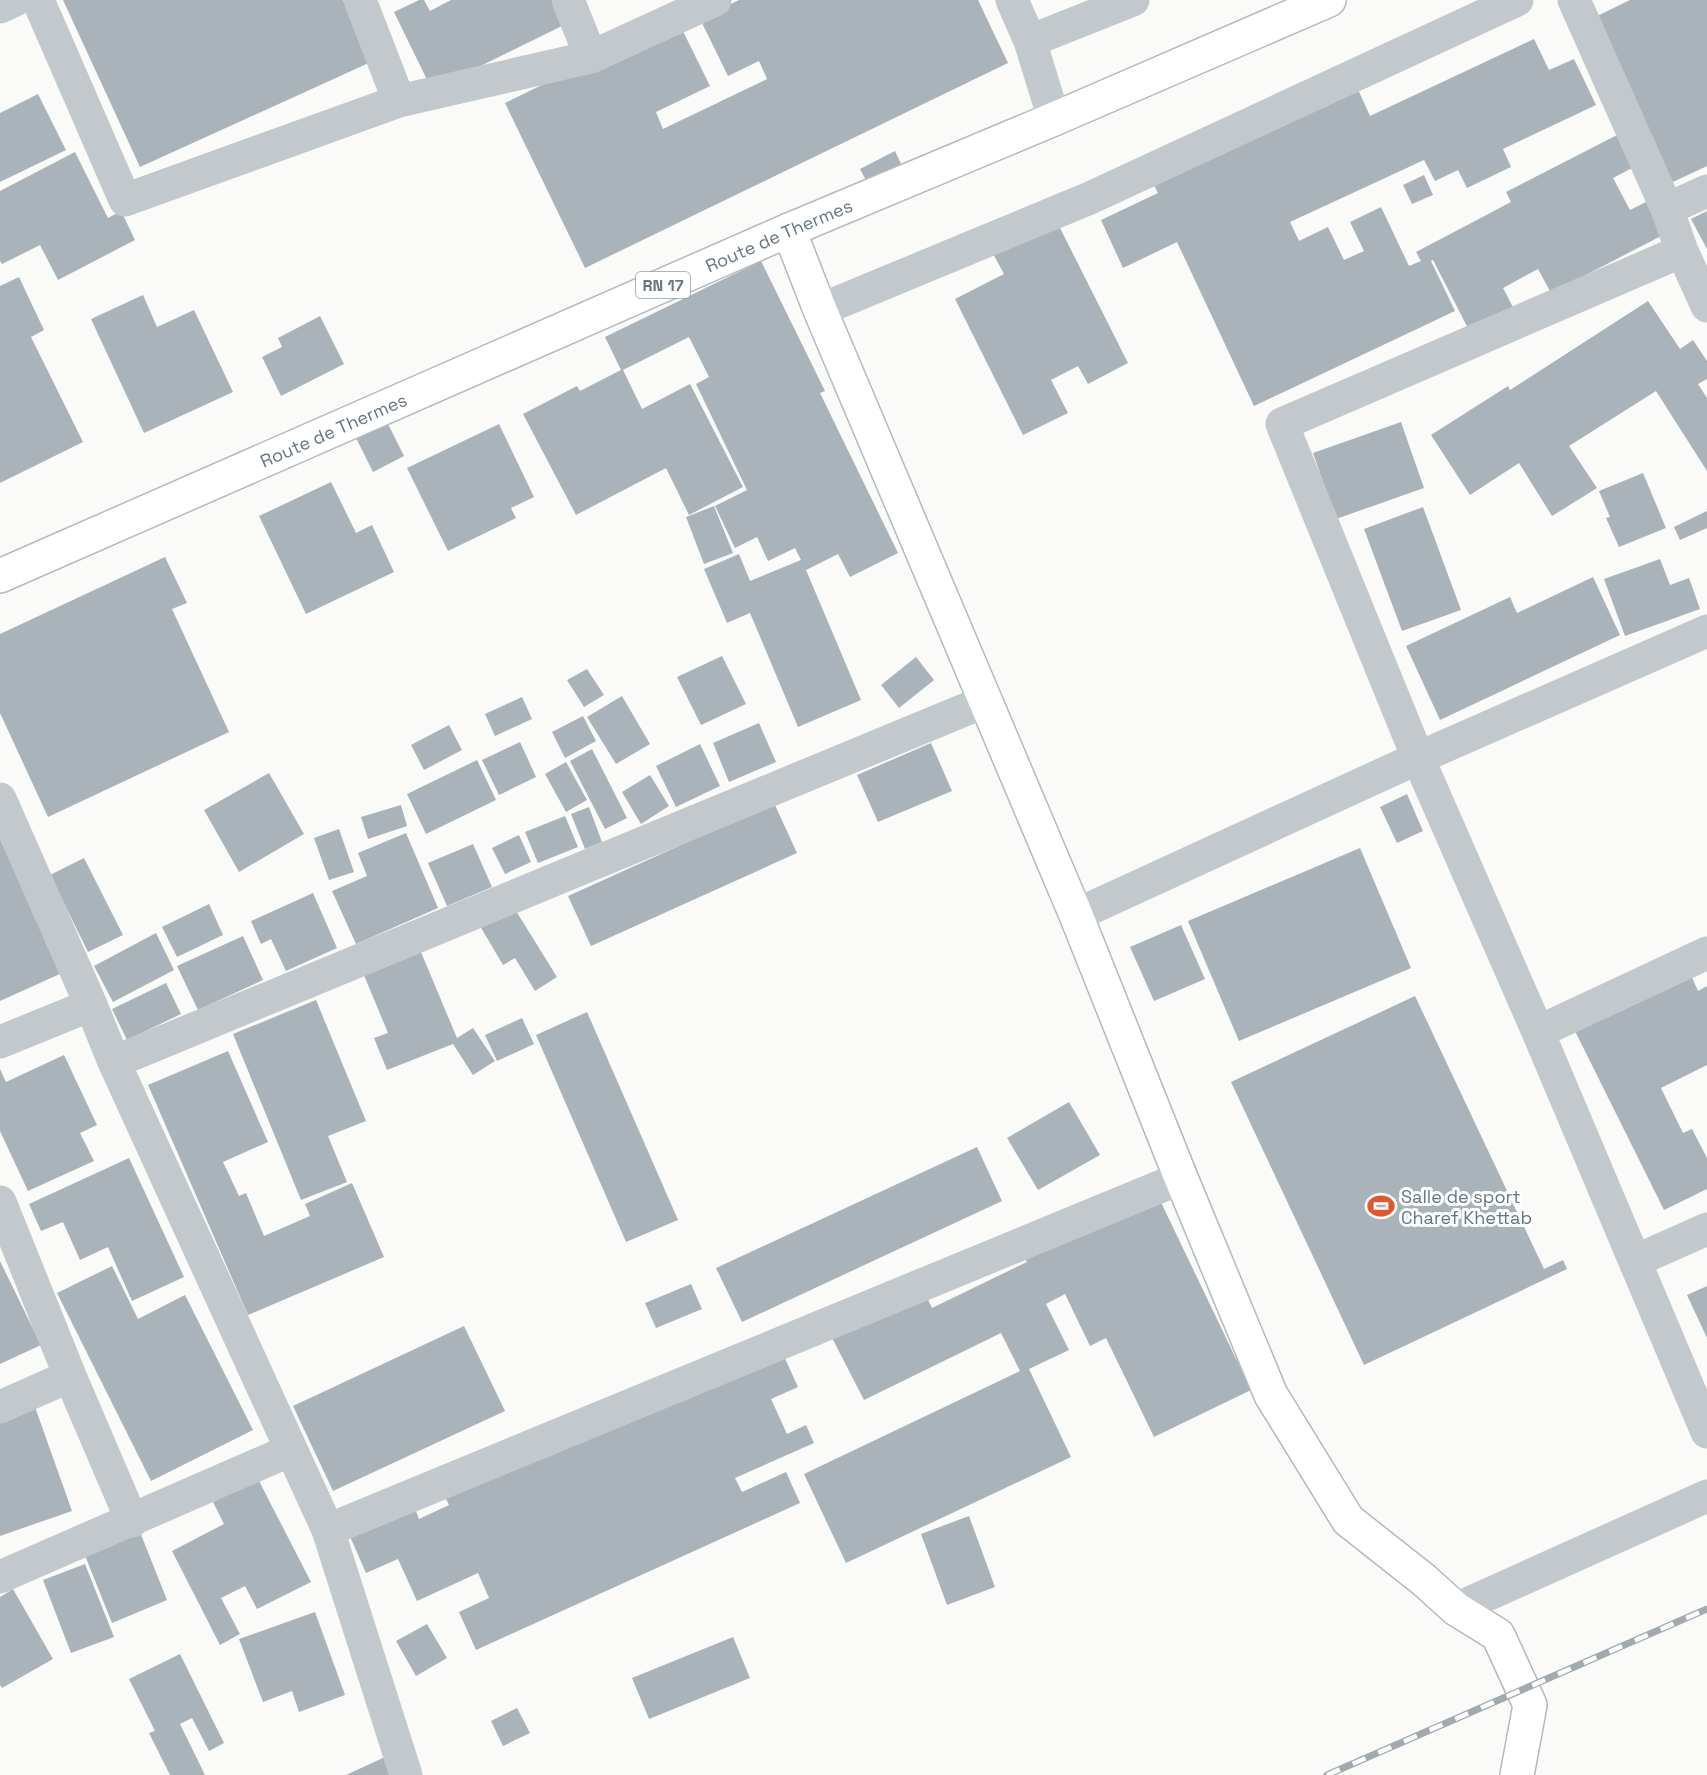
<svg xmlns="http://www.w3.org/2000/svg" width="1707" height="1775" viewBox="0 0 1707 1775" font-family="'Space Grotesk',sans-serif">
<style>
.building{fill:#aab3b9}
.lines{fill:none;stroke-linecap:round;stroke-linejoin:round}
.secondary-casing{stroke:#b3babf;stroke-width:36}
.primary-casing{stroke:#b5babe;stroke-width:36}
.minor{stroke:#c3c8cc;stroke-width:33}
.secondary{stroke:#fff;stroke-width:33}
.primary{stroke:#fff;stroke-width:33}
.rail-casing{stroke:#a2aab0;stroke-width:7}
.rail{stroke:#fff;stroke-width:4.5;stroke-dasharray:14;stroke-linecap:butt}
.labels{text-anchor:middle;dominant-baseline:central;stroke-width:6;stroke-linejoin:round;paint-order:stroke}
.shield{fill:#fff;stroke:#939fa8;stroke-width:1.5}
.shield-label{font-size:16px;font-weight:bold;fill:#657683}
.street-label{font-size:18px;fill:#657683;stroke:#fff}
.poi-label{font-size:18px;fill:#657683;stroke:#fff;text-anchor:start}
</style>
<rect width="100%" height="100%" fill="#fafaf8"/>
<path class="building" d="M 63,0 L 343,0 L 371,62 L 140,167 Z
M 419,0 L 424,0 L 430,11 L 451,0 L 552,0 L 564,25 L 432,90 L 394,12 Z
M 739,0 L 978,0 L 1008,63 L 585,268 L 505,103 L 677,19 L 710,86 L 656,112 L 663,129 L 767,79 L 759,61 L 728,76 L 700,19 Z
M 1630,0 L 1707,0 L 1707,166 L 1673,182 L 1591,19 Z
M 1534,39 L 1549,70 L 1574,59 L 1596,105 L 1503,149 L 1511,167 L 1467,188 L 1458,170 L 1435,181 L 1424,160 L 1290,222 L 1299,241 L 1328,227 L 1344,260 L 1364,251 L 1350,222 L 1381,207 L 1409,266 L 1421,261 L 1416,252 L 1511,202 L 1506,192 L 1621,133 L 1638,165 L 1613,178 L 1630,210 L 1646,202 L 1663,235 L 1551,293 L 1538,269 L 1503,288 L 1517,315 L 1473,338 L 1433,260 L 1431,261 L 1455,311 L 1254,406 L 1177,242 L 1123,268 L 1101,220 L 1158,193 L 1152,181 L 1356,85 L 1370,116 Z
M 38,94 L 66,150 L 0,182 L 0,113 Z
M 895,151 L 902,166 L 868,184 L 860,169 Z
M 75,152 L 108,218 L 121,211 L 135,240 L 58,280 L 40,245 L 2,264 L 0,261 L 0,191 Z
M 1424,175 L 1433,195 L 1412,204 L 1403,185 Z
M 1707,211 L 1707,249 L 1691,219 Z
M 1056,220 L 1128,363 L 1088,384 L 1078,366 L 1051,380 L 1068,413 L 1023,435 L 955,299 L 1004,274 L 992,252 Z
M 761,261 L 825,391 L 820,393 L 898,553 L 850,577 L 838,554 L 806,570 L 861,700 L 798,727 L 750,613 L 727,623 L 704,569 L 739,554 L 750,581 L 801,560 L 795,548 L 768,561 L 757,537 L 735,548 L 715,506 L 747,490 L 696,384 L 709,377 L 689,337 L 623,370 L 642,409 L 690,384 L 743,487 L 689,515 L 666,468 L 576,515 L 523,414 L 577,386 L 580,391 L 621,370 L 605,337 Z
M 19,277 L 44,330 L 31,337 L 83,442 L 0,483 L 0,286 Z
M 143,295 L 157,327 L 194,310 L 233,392 L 144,433 L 91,319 Z
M 1648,301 L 1680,349 L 1693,340 L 1707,361 L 1707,379 L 1698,384 L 1707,398 L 1707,471 L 1656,391 L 1569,446 L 1597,488 L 1552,516 L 1519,463 L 1470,495 L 1431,435 L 1508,386 L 1510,390 Z
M 320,316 L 344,364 L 281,396 L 262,357 L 282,347 L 278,338 Z
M 386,420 L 404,456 L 373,472 L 355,436 Z
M 1401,422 L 1424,488 L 1336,519 L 1313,453 Z
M 499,424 L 534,497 L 511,508 L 516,518 L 448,551 L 407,468 Z
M 1643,473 L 1666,528 L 1619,547 L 1606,518 L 1610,517 L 1599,491 Z
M 331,482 L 356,533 L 372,525 L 394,572 L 306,614 L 259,516 Z
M 714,506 L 733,553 L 704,564 L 686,517 Z
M 1423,507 L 1461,610 L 1402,631 L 1364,529 Z
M 1707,511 L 1707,528 L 1680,540 L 1674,527 Z
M 165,557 L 187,603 L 172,609 L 229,732 L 48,817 L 0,713 L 0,634 Z
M 1660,559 L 1670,585 L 1689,578 L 1700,609 L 1625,636 L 1604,579 Z
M 1593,577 L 1620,635 L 1440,720 L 1406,646 L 1510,597 L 1517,613 Z
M 722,656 L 746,704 L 701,725 L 677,677 Z
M 916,657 L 934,680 L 899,708 L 881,685 Z
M 587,669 L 604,695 L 584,707 L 567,680 Z
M 622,696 L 650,744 L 616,764 L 587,717 Z
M 522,697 L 532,719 L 495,736 L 485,714 Z
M 583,716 L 596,741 L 565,758 L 552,732 Z
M 759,723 L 776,762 L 729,782 L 713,743 Z
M 449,725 L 462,750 L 424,770 L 411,745 Z
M 520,742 L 536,777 L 499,795 L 482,760 Z
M 931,743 L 952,791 L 878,822 L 857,775 Z
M 700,744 L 720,786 L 676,807 L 656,766 Z
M 592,749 L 627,818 L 605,829 L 570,761 Z
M 477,760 L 496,800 L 426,834 L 407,794 Z
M 566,762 L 587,800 L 566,812 L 545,774 Z
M 269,773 L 304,834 L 239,872 L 204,810 Z
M 650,775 L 669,806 L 641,824 L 622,792 Z
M 1407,794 L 1423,831 L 1397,843 L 1380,807 Z
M 774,803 L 797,853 L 591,946 L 568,896 Z
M 401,805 L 407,826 L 368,839 L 361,817 Z
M 589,807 L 602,842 L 585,849 L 571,814 Z
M 565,816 L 578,847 L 538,863 L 525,832 Z
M 339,829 L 354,872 L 329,880 L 314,838 Z
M 406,833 L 438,908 L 356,944 L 332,891 L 367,876 L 358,853 Z
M 519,835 L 531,862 L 505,874 L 492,848 Z
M 0,839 L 62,973 L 0,1001 Z
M 473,844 L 492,887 L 447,906 L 428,863 Z
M 1360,848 L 1411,968 L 1239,1041 L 1188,921 Z
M 84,858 L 123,935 L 88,952 L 50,875 Z
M 313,893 L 337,948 L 286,971 L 271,939 L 261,944 L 251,921 Z
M 209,904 L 223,935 L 177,957 L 162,927 Z
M 513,906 L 557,977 L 535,991 L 515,958 L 503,965 L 480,926 Z
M 1181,925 L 1205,979 L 1154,1001 L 1130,947 Z
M 156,933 L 174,970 L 113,1002 L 94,966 Z
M 243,936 L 263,980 L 198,1010 L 177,966 Z
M 418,945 L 457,1038 L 473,1028 L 495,1061 L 473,1075 L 453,1044 L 387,1070 L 374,1038 L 388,1033 L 361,968 Z
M 1690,973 L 1698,991 L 1707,986 L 1707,1065 L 1661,1088 L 1683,1133 L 1692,1129 L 1707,1158 L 1707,1189 L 1664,1210 L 1569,1019 Z
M 166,983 L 181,1014 L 127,1040 L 112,1009 Z
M 1415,996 L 1544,1269 L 1563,1260 L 1567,1269 L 1364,1365 L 1231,1082 Z
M 316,1000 L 366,1121 L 328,1136 L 347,1182 L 301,1200 L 233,1034 Z
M 587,1012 L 678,1220 L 626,1242 L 536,1035 Z
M 522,1018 L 534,1044 L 497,1061 L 485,1035 Z
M 228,1051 L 268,1142 L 223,1162 L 239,1196 L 246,1193 L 264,1236 L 310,1216 L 305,1204 L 352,1183 L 384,1257 L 248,1315 L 148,1085 Z
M 64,1055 L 97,1125 L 80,1133 L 94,1161 L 28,1191 L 0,1131 L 0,1069 L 6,1082 Z
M 1069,1102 L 1100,1155 L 1038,1190 L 1007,1138 Z
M 977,1147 L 1002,1201 L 742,1322 L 716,1268 Z
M 129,1158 L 184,1277 L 132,1301 L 108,1247 L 80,1260 L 63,1222 L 41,1231 L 29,1204 Z
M 1157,1194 L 1251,1390 L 1154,1437 L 1106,1338 L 1090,1346 L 1065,1294 L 1046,1304 L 1069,1350 L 1029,1369 L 1071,1457 L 846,1563 L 804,1474 L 1020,1371 L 1001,1333 L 864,1400 L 828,1330 L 921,1285 L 932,1308 L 1027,1262 L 1020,1248 Z
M 0,1261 L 41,1345 L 0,1364 Z
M 112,1266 L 138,1319 L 185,1295 L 253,1430 L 151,1481 L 57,1293 Z
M 691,1284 L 702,1309 L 656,1328 L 645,1303 Z
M 1707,1286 L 1707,1338 L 1687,1295 Z
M 464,1326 L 505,1411 L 333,1491 L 293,1406 Z
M 783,1354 L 798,1387 L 771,1399 L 787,1434 L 806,1425 L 814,1443 L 735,1478 L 742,1492 L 786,1472 L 800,1503 L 476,1650 L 459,1612 L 489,1598 L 478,1573 L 417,1601 L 398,1559 L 366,1573 L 348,1532 L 413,1503 L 419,1519 L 449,1505 L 442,1491 Z
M 35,1407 L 72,1511 L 0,1536 L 0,1419 Z
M 258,1479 L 311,1582 L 257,1609 L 245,1586 L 221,1598 L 240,1634 L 220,1645 L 172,1551 L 224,1524 L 213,1502 Z
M 969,1516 L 995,1587 L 947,1605 L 921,1534 Z
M 138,1527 L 167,1600 L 112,1623 L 82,1548 Z
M 85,1564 L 114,1637 L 71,1653 L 43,1580 Z
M 13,1589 L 53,1659 L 2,1688 L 0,1685 L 0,1597 Z
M 315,1612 L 345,1695 L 299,1712 L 292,1691 L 263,1702 L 239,1639 Z
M 427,1624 L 447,1658 L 416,1676 L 396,1641 Z
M 733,1637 L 750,1678 L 649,1719 L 632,1678 Z
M 180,1654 L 224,1743 L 209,1751 L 192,1718 L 180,1724 L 205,1775 L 170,1775 L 149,1733 L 155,1731 L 129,1679 Z
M 517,1708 L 530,1733 L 503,1746 L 491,1721 Z
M 385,1757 L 393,1775 L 346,1775 Z"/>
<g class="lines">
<defs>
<path id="secondary" d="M 789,230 L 820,310 L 1076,915 L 1181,1178 L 1271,1395 L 1348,1520 L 1424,1580 L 1456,1609 L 1498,1635 L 1530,1705 L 1517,1775"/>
<g id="primary">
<path id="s1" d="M 0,576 L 789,230 L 1054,119 L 1329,0"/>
</g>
</defs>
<use href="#secondary" class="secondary-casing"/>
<use href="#primary" class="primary-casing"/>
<path class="minor" d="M 38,0 L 125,200 L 399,101
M 360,0 L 399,101 L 591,57 L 715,0
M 568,0 L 591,57
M 1012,0 L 1030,41 L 1054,119
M 1574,0 L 1667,209 L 1682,251 L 1707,306
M 0,7 L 15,0
M 1030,41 L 1133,0
M 1667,209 L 1707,191
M 1682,251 L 1282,424 L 1418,758 L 1538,1032 L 1707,1432
M 820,310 L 1090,198 L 1517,0
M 0,799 L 91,1005 L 114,1062 L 328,1530 L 406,1775
M 1076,915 L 1418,758 L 1707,631
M 1538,1032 L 1707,953
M 0,1042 L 91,1005
M 114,1062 L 986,701
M 0,1202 L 70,1376 L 132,1521
M 1635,1261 L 1707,1229
M 0,1407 L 70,1376
M 328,1530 L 1181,1178
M 0,1577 L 291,1450
M 1456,1609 L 1707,1496"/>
<use href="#secondary" class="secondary"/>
<use href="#primary" class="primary"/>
<defs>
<path id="rail" d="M 1327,1775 L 1707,1609"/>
</defs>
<use href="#rail" class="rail-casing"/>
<use href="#rail" class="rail"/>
</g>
<defs>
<symbol id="stadium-bare" viewBox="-9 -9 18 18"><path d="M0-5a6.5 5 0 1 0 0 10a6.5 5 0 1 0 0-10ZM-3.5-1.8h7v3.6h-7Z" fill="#e4572e" stroke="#fff" stroke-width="2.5" paint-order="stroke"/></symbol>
</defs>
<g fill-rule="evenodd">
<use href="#stadium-bare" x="1362" y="1187" width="38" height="38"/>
</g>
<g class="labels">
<rect class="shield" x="636" y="272" width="54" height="26" rx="4.5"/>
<g class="shield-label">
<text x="663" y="285">RN 17</text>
</g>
<g class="street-label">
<text stroke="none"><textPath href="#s1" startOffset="850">Route de Thermes</textPath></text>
<text stroke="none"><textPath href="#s1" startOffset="364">Route de Thermes</textPath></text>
</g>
<g class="poi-label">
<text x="1401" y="1196">Salle de sport<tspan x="1401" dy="21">Charef Khettab</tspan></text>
</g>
</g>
</svg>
